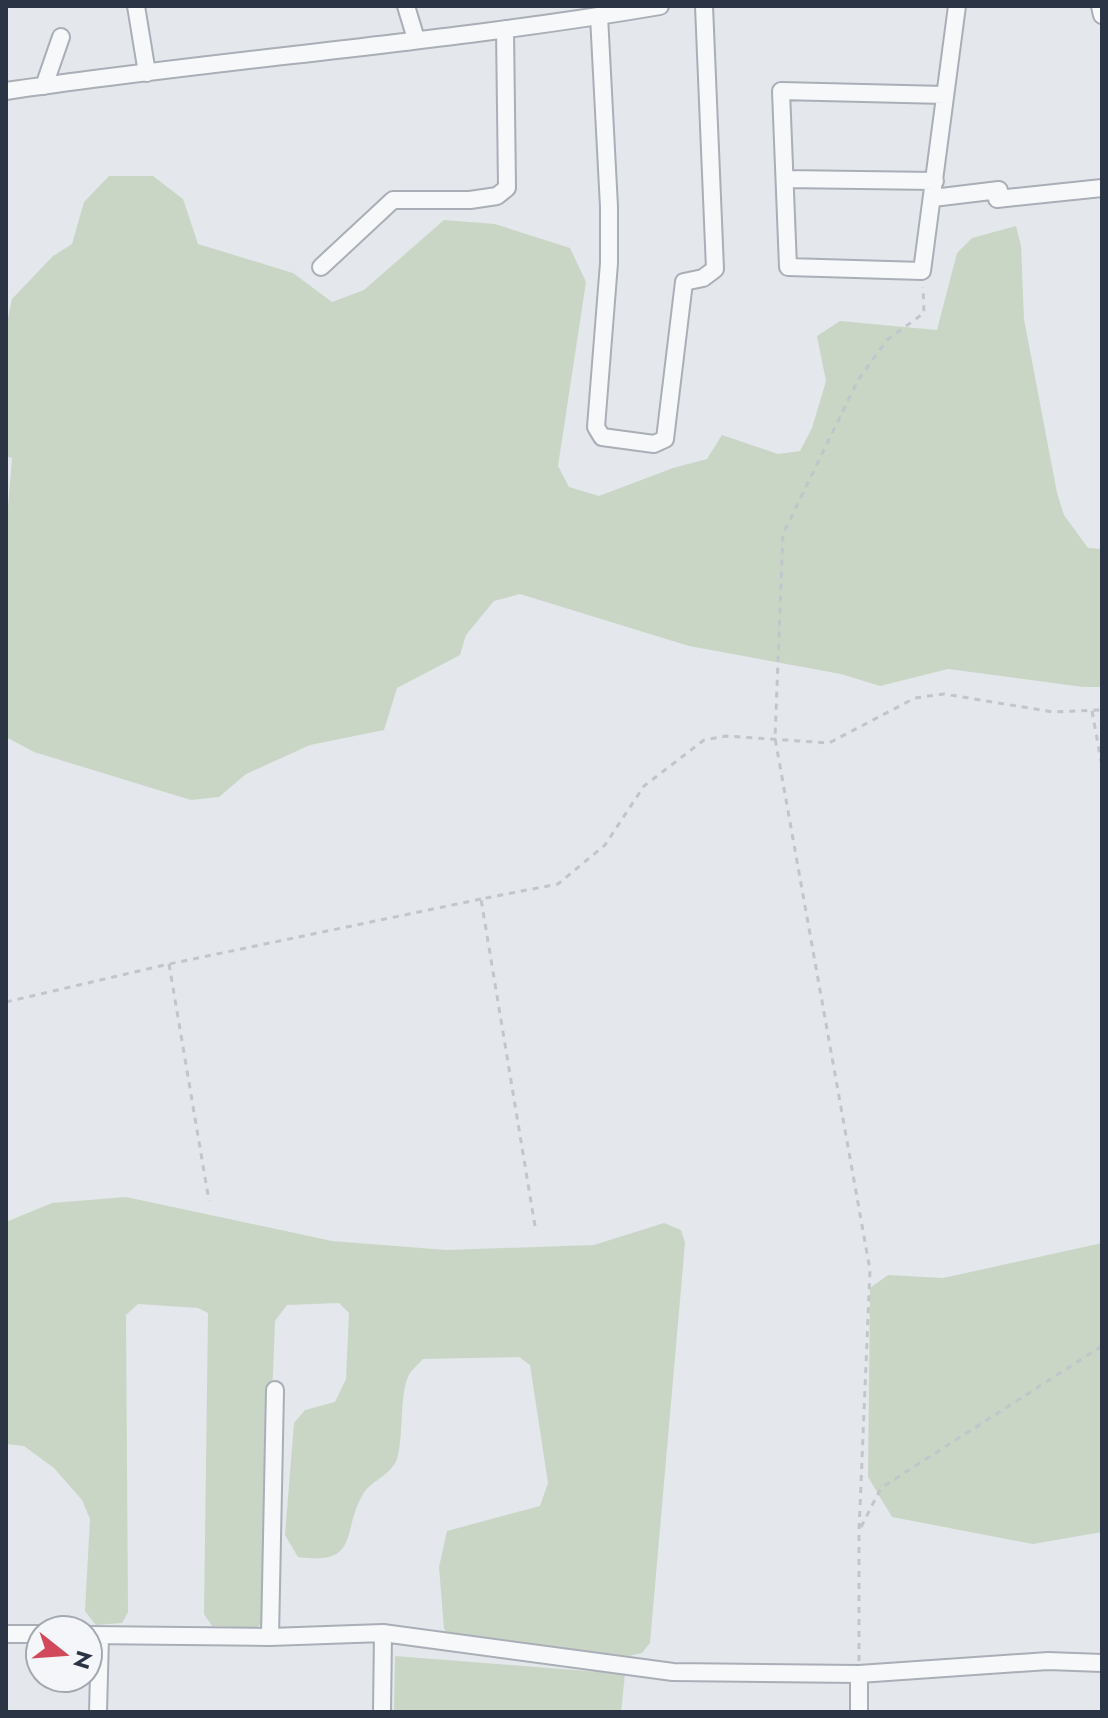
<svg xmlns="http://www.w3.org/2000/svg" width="1108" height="1718" viewBox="0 0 1108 1718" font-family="Jost,sans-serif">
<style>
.green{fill:#c9d6c5}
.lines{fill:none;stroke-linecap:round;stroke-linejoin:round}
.minor-casing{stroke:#a9aeb7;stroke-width:20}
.path{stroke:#c2c5cb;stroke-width:3;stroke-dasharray:6 6;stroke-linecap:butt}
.minor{stroke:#f7f8fa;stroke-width:16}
</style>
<rect width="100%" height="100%" fill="#e4e7ec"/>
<path class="green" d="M 109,176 L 153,176 L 183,199 L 198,244 L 293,273 L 332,302 L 364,290 L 444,220 L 495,224 L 570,248 L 586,282 L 558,466 L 569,487 L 599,496 L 673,468 L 707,459 L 722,435 L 778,454 L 800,451 L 812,428 L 826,381 L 817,336 L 840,321 L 937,330 L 957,253 L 972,238 L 1016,226 L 1021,246 L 1024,319 L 1057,493 L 1064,515 L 1088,548 L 1102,549 L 1102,687 L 1083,687 L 948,669 L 880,686 L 841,674 L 689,646 L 520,594 L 494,601 L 466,635 L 460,655 L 397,688 L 384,730 L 310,745 L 246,774 L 219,797 L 191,800 L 34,752 L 6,737 L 6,533 L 12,458 L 6,456 L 6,328 L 12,299 L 53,256 L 72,244 L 84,202 Z
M 126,1197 L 332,1241 L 446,1250 L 594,1245 L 664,1223 L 681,1230 L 685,1243 L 650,1643 L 642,1653 L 629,1656 L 449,1635 L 444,1629 L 439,1567 L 447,1531 L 540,1506 L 548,1483 L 530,1365 L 519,1357 L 423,1359 C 419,1363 414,1368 410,1373 C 399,1390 404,1437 397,1459 C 391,1475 371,1481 363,1494 C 341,1531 361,1566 298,1557 L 285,1535 L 294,1423 L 305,1410 L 335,1402 L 346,1379 L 349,1313 L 339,1303 L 287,1305 L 275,1321 L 263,1623 L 256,1628 L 212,1626 L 204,1614 L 208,1313 L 198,1308 L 138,1304 L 126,1315 L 128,1612 L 122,1623 L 96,1625 L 85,1611 L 90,1519 L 82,1500 L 54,1468 L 24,1446 L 6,1444 L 6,1222 L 52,1203 Z
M 1102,1243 L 1102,1532 L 1033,1544 L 892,1517 L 868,1477 L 870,1288 L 888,1275 L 943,1278 Z
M 395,1656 L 625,1674 L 621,1712 L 394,1712 Z"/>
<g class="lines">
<defs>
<path id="minor" d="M 136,6 L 147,73
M 406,6 L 416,39
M 1100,6 L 1102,15
M 599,16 L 609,207 L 609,263 L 596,427 L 602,437 L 654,444 L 665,439 L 684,282 L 703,278 L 715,269 L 704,6
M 44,86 L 61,37
M 6,91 C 223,59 443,43 660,6
M 945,95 L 781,91 L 788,267 L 922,271 L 957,6
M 785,179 L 935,181
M 933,198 L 999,190 L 997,199 L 1102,188
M 321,267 L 393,200 L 470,200 L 497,196 L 507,188 L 505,29
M 6,1634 L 40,1634
M 88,1635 L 270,1637 L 383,1633 L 673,1672 L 859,1674 L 1048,1661 L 1102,1663
M 270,1637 L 275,1390
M 859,1674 L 859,1712
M 98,1712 L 100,1636
M 382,1712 L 383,1633"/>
</defs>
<use href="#minor" class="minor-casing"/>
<path class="path" d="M 1092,711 L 1102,766
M 169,964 L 209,1201
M 6,1002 L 169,964 L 481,899
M 535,1226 L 481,899 L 558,884 L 605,845 L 644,786 L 704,740 L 726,736 L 829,743 L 915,698 L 944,694 L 1053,712 L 1102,710
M 861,1527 L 881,1488 L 1102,1346
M 859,1661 L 859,1531 L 870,1270 L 775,738 L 783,534 L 858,380 L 887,340 L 924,313 L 923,287"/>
<use href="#minor" class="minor"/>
</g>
<rect width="1108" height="1718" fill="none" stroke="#2b3445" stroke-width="16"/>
<g transform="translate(64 1654) rotate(107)"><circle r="38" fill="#f4f6f9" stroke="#a4a8b1" stroke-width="2"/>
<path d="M0-6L14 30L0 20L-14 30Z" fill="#d1495b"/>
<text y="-12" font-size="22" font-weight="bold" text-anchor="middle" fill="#2b3445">N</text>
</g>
</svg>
